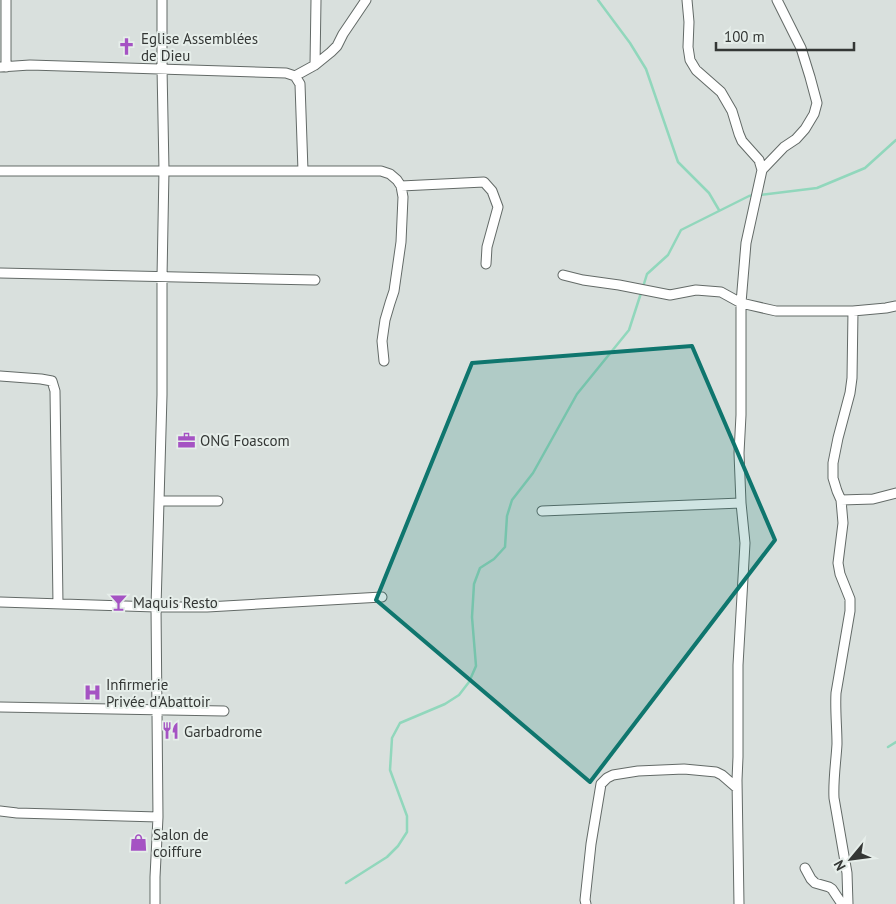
<svg xmlns="http://www.w3.org/2000/svg" width="896" height="904" viewBox="0 0 896 904" font-family="'PT Sans',sans-serif">
<style>
.lines{fill:none;stroke-linecap:round;stroke-linejoin:round}
.stream{stroke:#91d7bc;stroke-width:2.5}
.minor-casing{stroke:#636a67;stroke-width:11}
.minor{stroke:#fff;stroke-width:9}
.marked{fill:#0f766e;fill-opacity:0.2;stroke:#0f766e;stroke-width:4;stroke-linejoin:round}
.labels{text-anchor:middle;dominant-baseline:central;stroke-width:4;stroke-linejoin:round;paint-order:stroke}
.poi-label{font-size:15px;fill:#343735;stroke:#e6eeea;text-anchor:start}
</style>
<rect width="100%" height="100%" fill="#d9e0dd"/>
<g class="lines">
<path class="stream" d="M 598,0 L 630,43 L 646,69 L 678,162 L 709,193 L 719,210
M 760,195 L 817,188 L 865,168 L 896,140
M 643,287 L 647,274 L 668,255 L 681,230 L 749,196 L 754,195
M 888,747 L 896,742
M 346,883 L 387,857 L 398,846 L 407,832 L 407,816 L 390,770 L 392,738 L 400,723 L 445,704 L 459,695 L 469,682 L 476,666 L 472,617 L 474,584 L 480,568 L 494,559 L 505,547 L 507,516 L 512,500 L 533,473 L 577,394 L 629,330 L 641,293"/>
<defs>
<path id="minor" d="M 687,0 L 689,22 L 688,47 L 690,60 L 696,70 L 721,92 L 732,111 L 739,134 L 742,141 L 759,160 L 762,170
M 315,65 L 316,0
M 0,67 L 30,65 L 286,73 L 295,76 L 300,84 L 303,171
M 6,67 L 6,0
M 295,76 L 315,65 L 331,52 L 337,46 L 343,34 L 366,0
M 0,171 L 381,171 L 390,174 L 397,180 L 401,186 L 403,197 L 401,242 L 394,291 L 390,303 L 385,320 L 382,341 L 384,361
M 401,186 L 484,182 L 492,191 L 498,207 L 487,247 L 486,264
M 0,273 L 315,280
M 563,275 L 583,280 L 619,285 L 670,295 L 696,290 L 721,292 L 741,303 L 776,311 L 853,311 L 886,308 L 896,306
M 0,376 L 41,379 L 52,381 L 55,391 L 58,604
M 841,500 L 873,499 L 896,493
M 159,501 L 218,501
M 542,511 L 741,503
M 0,602 L 156,607 L 207,607 L 382,597
M 0,707 L 224,711
M 0,811 L 17,813 L 158,817
M 805,868 L 811,879 L 815,883 L 829,887 L 832,889 L 842,904
M 155,904 L 155,877 L 158,817 L 156,607 L 162,395 L 162,277 L 164,170 L 162,68 L 162,0
M 586,904 L 585,900 L 591,844 L 601,784 L 607,778 L 613,775 L 638,771 L 684,769 L 716,772 L 722,775 L 737,788
M 739,904 L 737,780 L 738,757 L 738,665 L 745,543 L 741,503 L 739,453 L 741,415 L 741,303 L 746,243 L 762,170 L 784,147 L 796,139 L 805,129 L 814,114 L 817,103 L 810,77 L 801,48 L 777,0
M 848,904 L 847,873 L 834,798 C 833,780 836,762 837,744 C 837,727 835,710 836,693 L 850,611 L 850,599 L 840,574 L 838,563 L 843,523 L 841,500 L 837,491 L 833,478 L 833,463 L 838,438 L 850,393 L 852,378 L 853,311"/>
</defs>
<use href="#minor" class="minor-casing"/>
<use href="#minor" class="minor"/>
</g>
<path class="marked" d="M 692,346 L 775,540 L 590,782 L 376,600 L 472,363 Z"/>
<defs>
<symbol id="church-bare" viewBox="-9 -9 18 18"><path d="M-1.2-6h2.4v3.5h3.3v2.4h-3.3V6h-2.4V-.1h-3.3v-2.4h3.3Z" fill="#a553c3" stroke="#e6eeea" stroke-width="2.5" paint-order="stroke"/></symbol>
<symbol id="office-bare" viewBox="-9 -9 18 18"><path d="M-6-3h4V-5.5h4V-3h4V5H-6ZM-1-4.5V-3h2v-1.5ZM-6 0V1H6V0Z" fill="#a553c3" stroke="#e6eeea" stroke-width="2.5" paint-order="stroke"/></symbol>
<symbol id="bar-bare" viewBox="-9 -9 18 18"><path d="M-6-5H6L.8 .8V4.5H3.5V6h-7V4.5H-.8V.8Z" fill="#a553c3" stroke="#e6eeea" stroke-width="2.5" paint-order="stroke"/></symbol>
<symbol id="hospital-bare" viewBox="-9 -9 18 18"><path d="M-5-5h3v3.5h4V-5h3V5h-3V1.5h-4V5h-3Z" fill="#a553c3" stroke="#e6eeea" stroke-width="2.5" paint-order="stroke"/></symbol>
<symbol id="restaurant-bare" viewBox="-9 -9 18 18"><path d="M-5-6h1v4h1v-4h1v4h1v-4h1v5L-1.5 .5V6h-2V.5L-5-1ZM5-6V6H3V1.5H1.5Q1.5-4 5-6Z" fill="#a553c3" stroke="#e6eeea" stroke-width="2.5" paint-order="stroke"/></symbol>
<symbol id="shop-bare" viewBox="-9 -9 18 18"><path d="M-5-2.5h2.3a2.7 3.5 0 0 1 5.4 0H5L5.5 6h-11ZM-1.5-2.5h3a1.5 2.3 0 0 0-3 0Z" fill="#a553c3" stroke="#e6eeea" stroke-width="2.5" paint-order="stroke"/></symbol>
</defs>
<g fill-rule="evenodd">
<use href="#church-bare" x="114" y="34" width="25" height="25"/>
<use href="#office-bare" x="174" y="428" width="25" height="25"/>
<use href="#bar-bare" x="106" y="590" width="25" height="25"/>
<use href="#hospital-bare" x="80" y="680" width="25" height="25"/>
<use href="#restaurant-bare" x="158" y="718" width="25" height="25"/>
<use href="#shop-bare" x="126" y="830" width="25" height="25"/>
</g>
<g class="labels">
<g class="poi-label">
<text x="141" y="38">Eglise Assemblées<tspan x="141" dy="17">de Dieu</tspan></text>
<text x="200" y="440">ONG Foascom</text>
<text x="133" y="602">Maquis Resto</text>
<text x="106" y="684">Infirmerie<tspan x="106" dy="17">Privée d'Abattoir</tspan></text>
<text x="184" y="731">Garbadrome</text>
<text x="153" y="834">Salon de<tspan x="153" dy="17">coiffure</tspan></text>
</g>
</g>
<g transform="translate(851 859) rotate(241)" stroke="#e6eeea" stroke-width="4" paint-order="stroke">
<path d="M0-4L9 19L0 12L-9 19Z" fill="#343735"/>
<text y="-8" font-size="14" font-weight="bold" text-anchor="middle" fill="#343735">N</text>
</g>
<path d="M716 42v8h138v-8" fill="none" stroke="#343735" stroke-width="2.5"/>
<text x="724" y="42" font-size="15" fill="#343735" stroke="#e6eeea" stroke-width="4" paint-order="stroke">100 m</text>
</svg>
